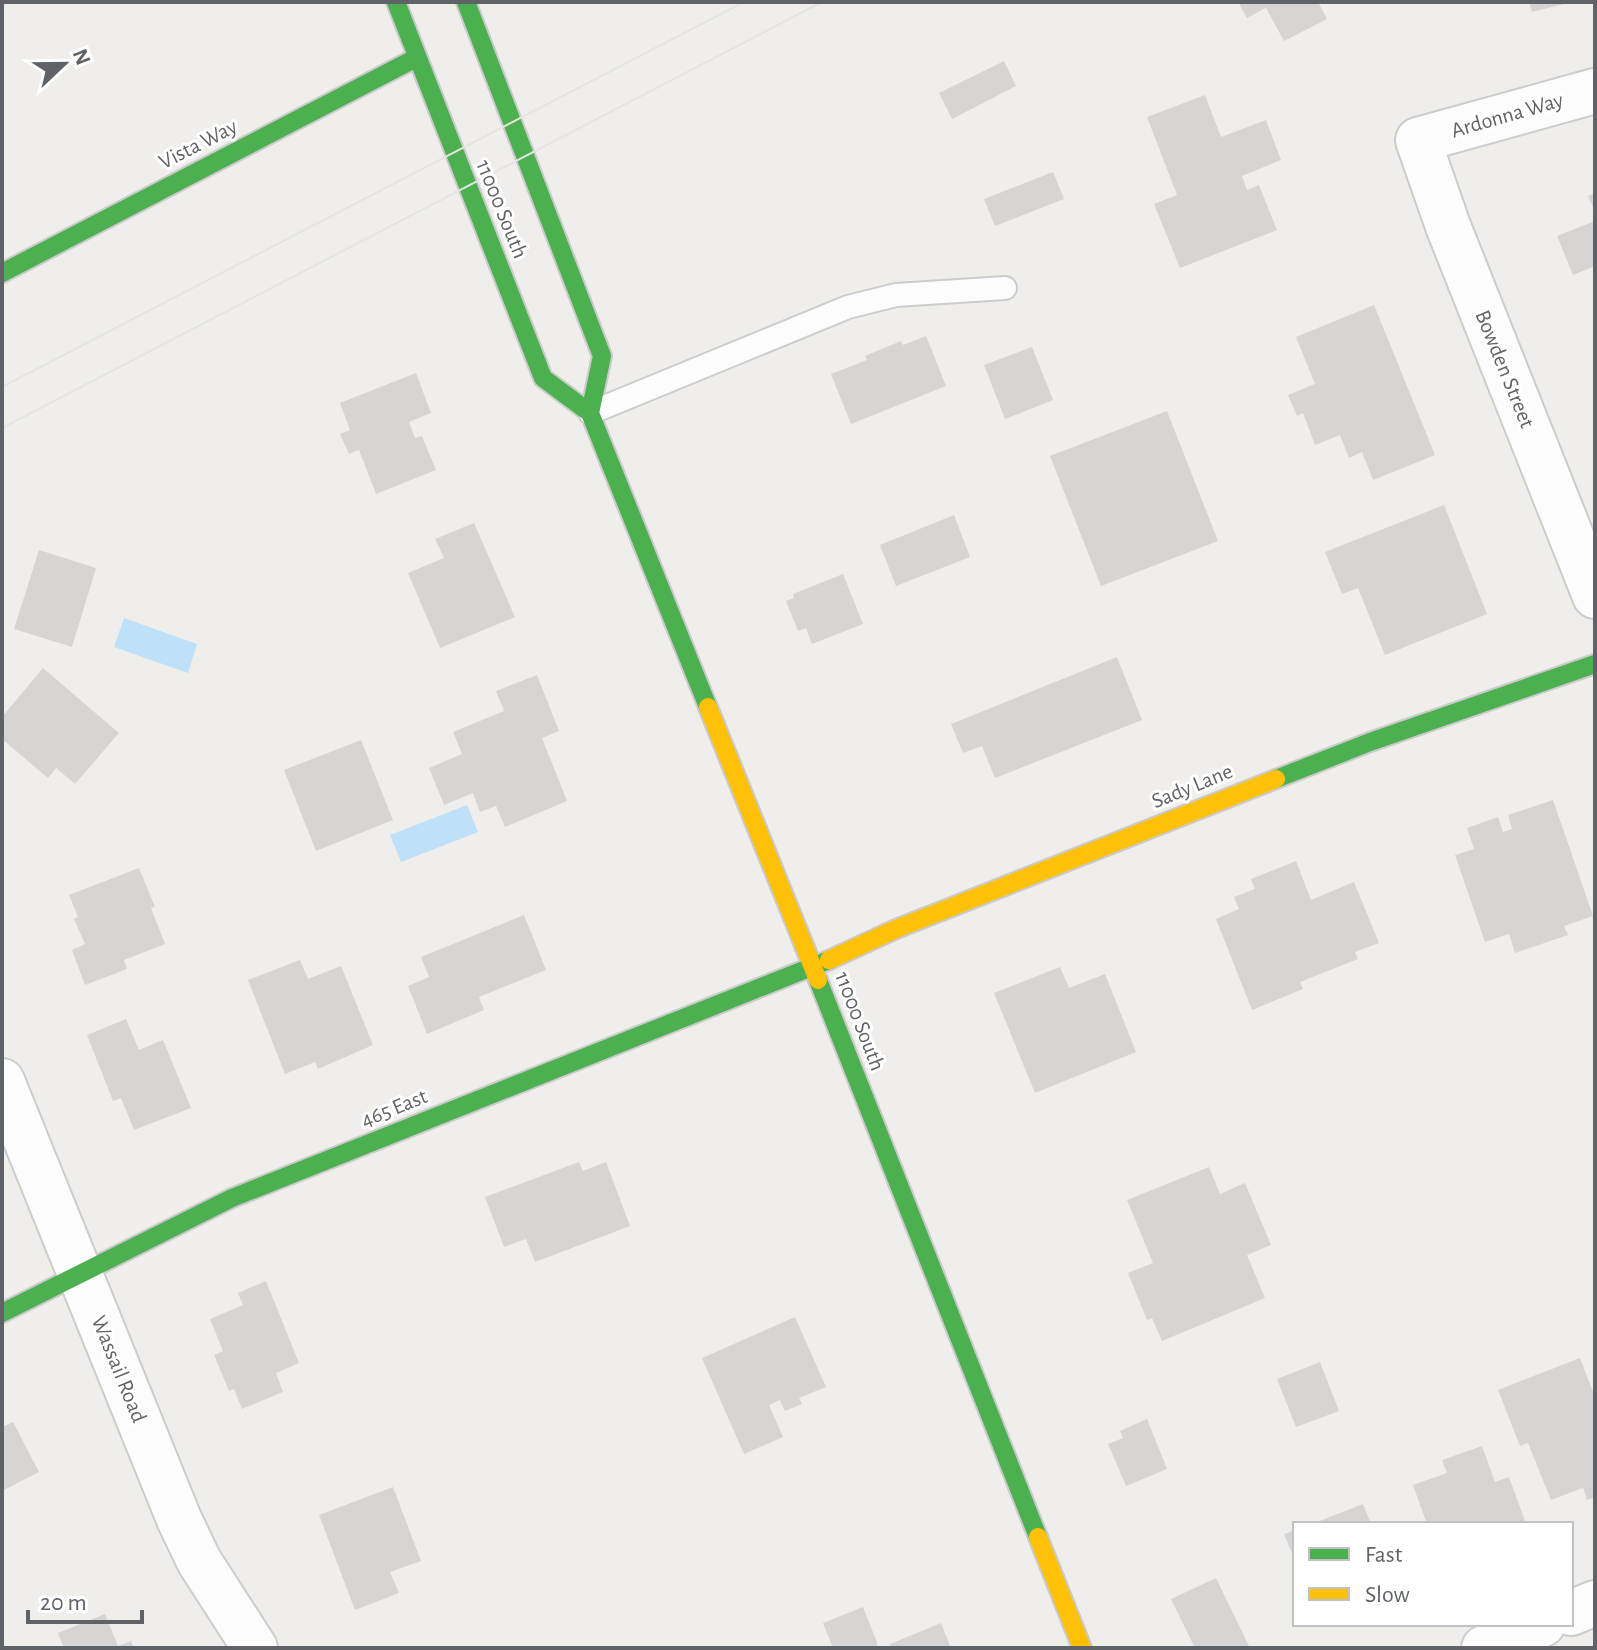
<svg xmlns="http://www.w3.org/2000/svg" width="1597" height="1650" viewBox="0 0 1597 1650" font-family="'Alegreya Sans',sans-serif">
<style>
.water{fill:#bfe0f9}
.building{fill:#d6d5d3}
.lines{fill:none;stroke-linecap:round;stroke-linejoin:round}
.lane-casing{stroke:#cbcccc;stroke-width:26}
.street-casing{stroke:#cbcccc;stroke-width:48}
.fast-casing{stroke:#cacacb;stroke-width:22}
.slow-casing{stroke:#cacacb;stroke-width:22}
.lane{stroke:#fdfcfc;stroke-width:22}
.street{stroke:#fdfcfc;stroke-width:44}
.fast{stroke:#4caf50;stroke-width:18}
.slow{stroke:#ffc107;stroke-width:18}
.tram{stroke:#e4e4e4;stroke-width:2}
.labels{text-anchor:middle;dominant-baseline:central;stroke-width:6;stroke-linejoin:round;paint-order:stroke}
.street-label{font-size:22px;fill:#5f6368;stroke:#fff}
</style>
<rect width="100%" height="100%" fill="#efeeea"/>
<path class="water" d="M 124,618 L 197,644 L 188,673 L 114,647 Z
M 467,805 L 478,832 L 401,862 L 390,835 Z"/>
<path class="building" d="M 1238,2 L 1318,2 L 1327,19 L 1284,41 L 1266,8 L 1247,18 Z
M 1529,2 L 1568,2 L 1568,3 L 1532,12 Z
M 1004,61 L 1016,86 L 952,119 L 939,93 Z
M 1205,95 L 1221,137 L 1266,120 L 1281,160 L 1242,176 L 1247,190 L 1259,185 L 1277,230 L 1180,268 L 1154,204 L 1177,195 L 1147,117 Z
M 1053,172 L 1064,199 L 995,226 L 984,199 Z
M 1595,193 L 1595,212 L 1588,196 Z
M 1595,221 L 1595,266 L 1573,275 L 1557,236 Z
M 1374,305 L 1435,455 L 1373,480 L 1362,452 L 1349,458 L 1340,435 L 1315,445 L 1303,413 L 1297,416 L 1288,395 L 1315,384 L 1296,337 Z
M 926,336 L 946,386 L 851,424 L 831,374 L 867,360 L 865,356 L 901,341 L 903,345 Z
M 1032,347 L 1053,400 L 1005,419 L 984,365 Z
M 416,373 L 431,413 L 409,422 L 415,438 L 422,436 L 436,470 L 376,494 L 359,450 L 349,454 L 340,434 L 350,430 L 340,403 Z
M 1167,411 L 1218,541 L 1101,586 L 1050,456 Z
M 1444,505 L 1487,614 L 1385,655 L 1358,588 L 1342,594 L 1325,552 Z
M 954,515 L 970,557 L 896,586 L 880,545 Z
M 474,523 L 515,617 L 440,648 L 408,573 L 444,558 L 435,539 Z
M 39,550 L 96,568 L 72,647 L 14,629 Z
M 843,574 L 863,624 L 812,644 L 806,628 L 798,631 L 786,601 L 794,598 L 793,594 Z
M 1117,657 L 1142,720 L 995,778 L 982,746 L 963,753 L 951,724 Z
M 43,668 L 119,733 L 75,784 L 56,768 L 48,778 L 2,739 L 2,717 Z
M 537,675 L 559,731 L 542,738 L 567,801 L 505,827 L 496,806 L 480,812 L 473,793 L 444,805 L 429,768 L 462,754 L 453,732 L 504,711 L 496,691 Z
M 361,740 L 393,820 L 316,851 L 284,770 Z
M 1553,800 L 1593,916 L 1564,926 L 1568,935 L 1515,953 L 1509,934 L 1485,942 L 1455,855 L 1474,849 L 1467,828 L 1498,817 L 1503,832 L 1512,829 L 1508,815 Z
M 1296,861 L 1311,900 L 1354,882 L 1379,943 L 1355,952 L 1358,959 L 1300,982 L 1303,989 L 1252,1010 L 1216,919 L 1239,909 L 1234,897 L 1255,889 L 1251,879 Z
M 139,868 L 155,907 L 151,908 L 165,944 L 124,960 L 127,969 L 85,985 L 72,950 L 85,944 L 74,919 L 78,917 L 69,895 Z
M 524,915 L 546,970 L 479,997 L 484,1010 L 427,1034 L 408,986 L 429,977 L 421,957 Z
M 300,960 L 308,979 L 341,966 L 373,1045 L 318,1069 L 315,1062 L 285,1074 L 248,980 Z
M 1060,967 L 1069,988 L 1105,974 L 1136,1052 L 1035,1093 L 994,993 Z
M 126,1019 L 139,1050 L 163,1040 L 191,1108 L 134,1130 L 121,1098 L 113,1101 L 87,1035 Z
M 579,1162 L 583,1171 L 606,1162 L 630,1226 L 535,1262 L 526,1239 L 504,1247 L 485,1197 Z
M 1209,1167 L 1220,1194 L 1245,1183 L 1271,1245 L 1247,1255 L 1265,1298 L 1162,1341 L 1152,1318 L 1147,1320 L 1128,1273 L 1153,1263 L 1127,1200 Z
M 266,1281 L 299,1363 L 276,1373 L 283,1392 L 242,1409 L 234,1389 L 229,1391 L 214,1355 L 223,1351 L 210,1319 L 243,1305 L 238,1293 Z
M 795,1317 L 826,1387 L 799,1398 L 802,1404 L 785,1411 L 780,1400 L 769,1405 L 783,1437 L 744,1454 L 702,1358 Z
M 1580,1358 L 1595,1397 L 1595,1497 L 1587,1500 L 1583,1488 L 1551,1500 L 1528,1443 L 1520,1446 L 1498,1390 Z
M 1320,1362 L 1339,1411 L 1296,1427 L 1277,1379 Z
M 1147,1419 L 1167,1469 L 1126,1486 L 1108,1444 L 1123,1438 L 1120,1431 Z
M 13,1422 L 39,1472 L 2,1491 L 2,1427 Z
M 1482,1446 L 1495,1482 L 1509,1477 L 1526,1524 L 1427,1524 L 1413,1485 L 1447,1473 L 1442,1460 Z
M 393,1487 L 421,1561 L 390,1572 L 399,1593 L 355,1610 L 319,1515 Z
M 1363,1504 L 1371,1524 L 1312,1524 Z
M 1295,1530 L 1295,1561 L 1284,1534 Z
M 1216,1578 L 1249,1646 L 1246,1648 L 1195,1648 L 1171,1599 Z
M 863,1607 L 878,1645 L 869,1648 L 833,1648 L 823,1623 Z
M 105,1614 L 118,1646 L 131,1641 L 134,1648 L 64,1648 L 58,1633 Z
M 941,1623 L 951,1648 L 891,1648 L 890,1644 Z"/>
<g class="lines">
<defs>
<path id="lane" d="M 590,413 L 848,307 L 896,295 L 1005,288"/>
<path id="street" d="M 1595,91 L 1418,140 L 1448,226 L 1595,596
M 2,1081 L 179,1519 L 199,1561 L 255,1648
M 1571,1613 L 1595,1603
M 1484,1648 L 1543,1624"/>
<path id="fast" d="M 396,2 L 543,378 L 590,413 L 708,707
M 466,2 L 602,356 L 590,413
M 2,273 L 416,58
M 1276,779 L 1370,742 L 1595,664
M 818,980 L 1038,1537
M 2,1313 L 232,1198 L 829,960"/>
<path id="slow" d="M 708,707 L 818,980
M 829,960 L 896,929 L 1276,779
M 1038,1537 L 1082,1648"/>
</defs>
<use href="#lane" class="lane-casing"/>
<use href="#street" class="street-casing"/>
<use href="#fast" class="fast-casing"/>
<use href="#slow" class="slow-casing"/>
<use href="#lane" class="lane"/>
<use href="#street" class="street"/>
<use href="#fast" class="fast"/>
<use href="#slow" class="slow"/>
<path class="tram" d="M 2,387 L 744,2
M 2,428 L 822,2"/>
</g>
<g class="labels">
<g class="street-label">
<text transform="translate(1507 115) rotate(-16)">Ardonna Way</text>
<text transform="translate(198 144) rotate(-27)">Vista Way</text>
<text transform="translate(502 209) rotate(68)">11000 South</text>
<text transform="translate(1505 369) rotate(68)">Bowden Street</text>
<text transform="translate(1192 786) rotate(-22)">Sady Lane</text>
<text transform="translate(860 1021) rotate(69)">11000 South</text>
<text transform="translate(394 1108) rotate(-22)">465 East</text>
<text transform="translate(119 1369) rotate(68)">Wassail Road</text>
</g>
</g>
<rect width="1597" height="1650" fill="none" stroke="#5f6368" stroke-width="8"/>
<rect x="1293" y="1522" width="280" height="104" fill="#ffffff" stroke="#bfc1c3" stroke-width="2"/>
<rect x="1309" y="1548" width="40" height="12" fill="#4caf50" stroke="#bfc1c3" stroke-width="2"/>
<text x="1365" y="1562" font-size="24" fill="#5f6368">Fast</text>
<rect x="1309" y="1588" width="40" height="12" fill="#ffc107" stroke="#bfc1c3" stroke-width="2"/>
<text x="1365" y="1602" font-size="24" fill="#5f6368">Slow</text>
<g transform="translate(64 64) rotate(68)" stroke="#ffffff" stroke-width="6" paint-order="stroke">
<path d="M0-6L14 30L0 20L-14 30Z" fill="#5f6368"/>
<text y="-12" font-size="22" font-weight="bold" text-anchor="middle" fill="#5f6368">N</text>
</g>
<path d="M28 1610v12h114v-12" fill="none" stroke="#5f6368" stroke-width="4"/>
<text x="40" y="1610" font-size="24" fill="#5f6368" stroke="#ffffff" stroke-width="6" paint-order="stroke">20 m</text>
</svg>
